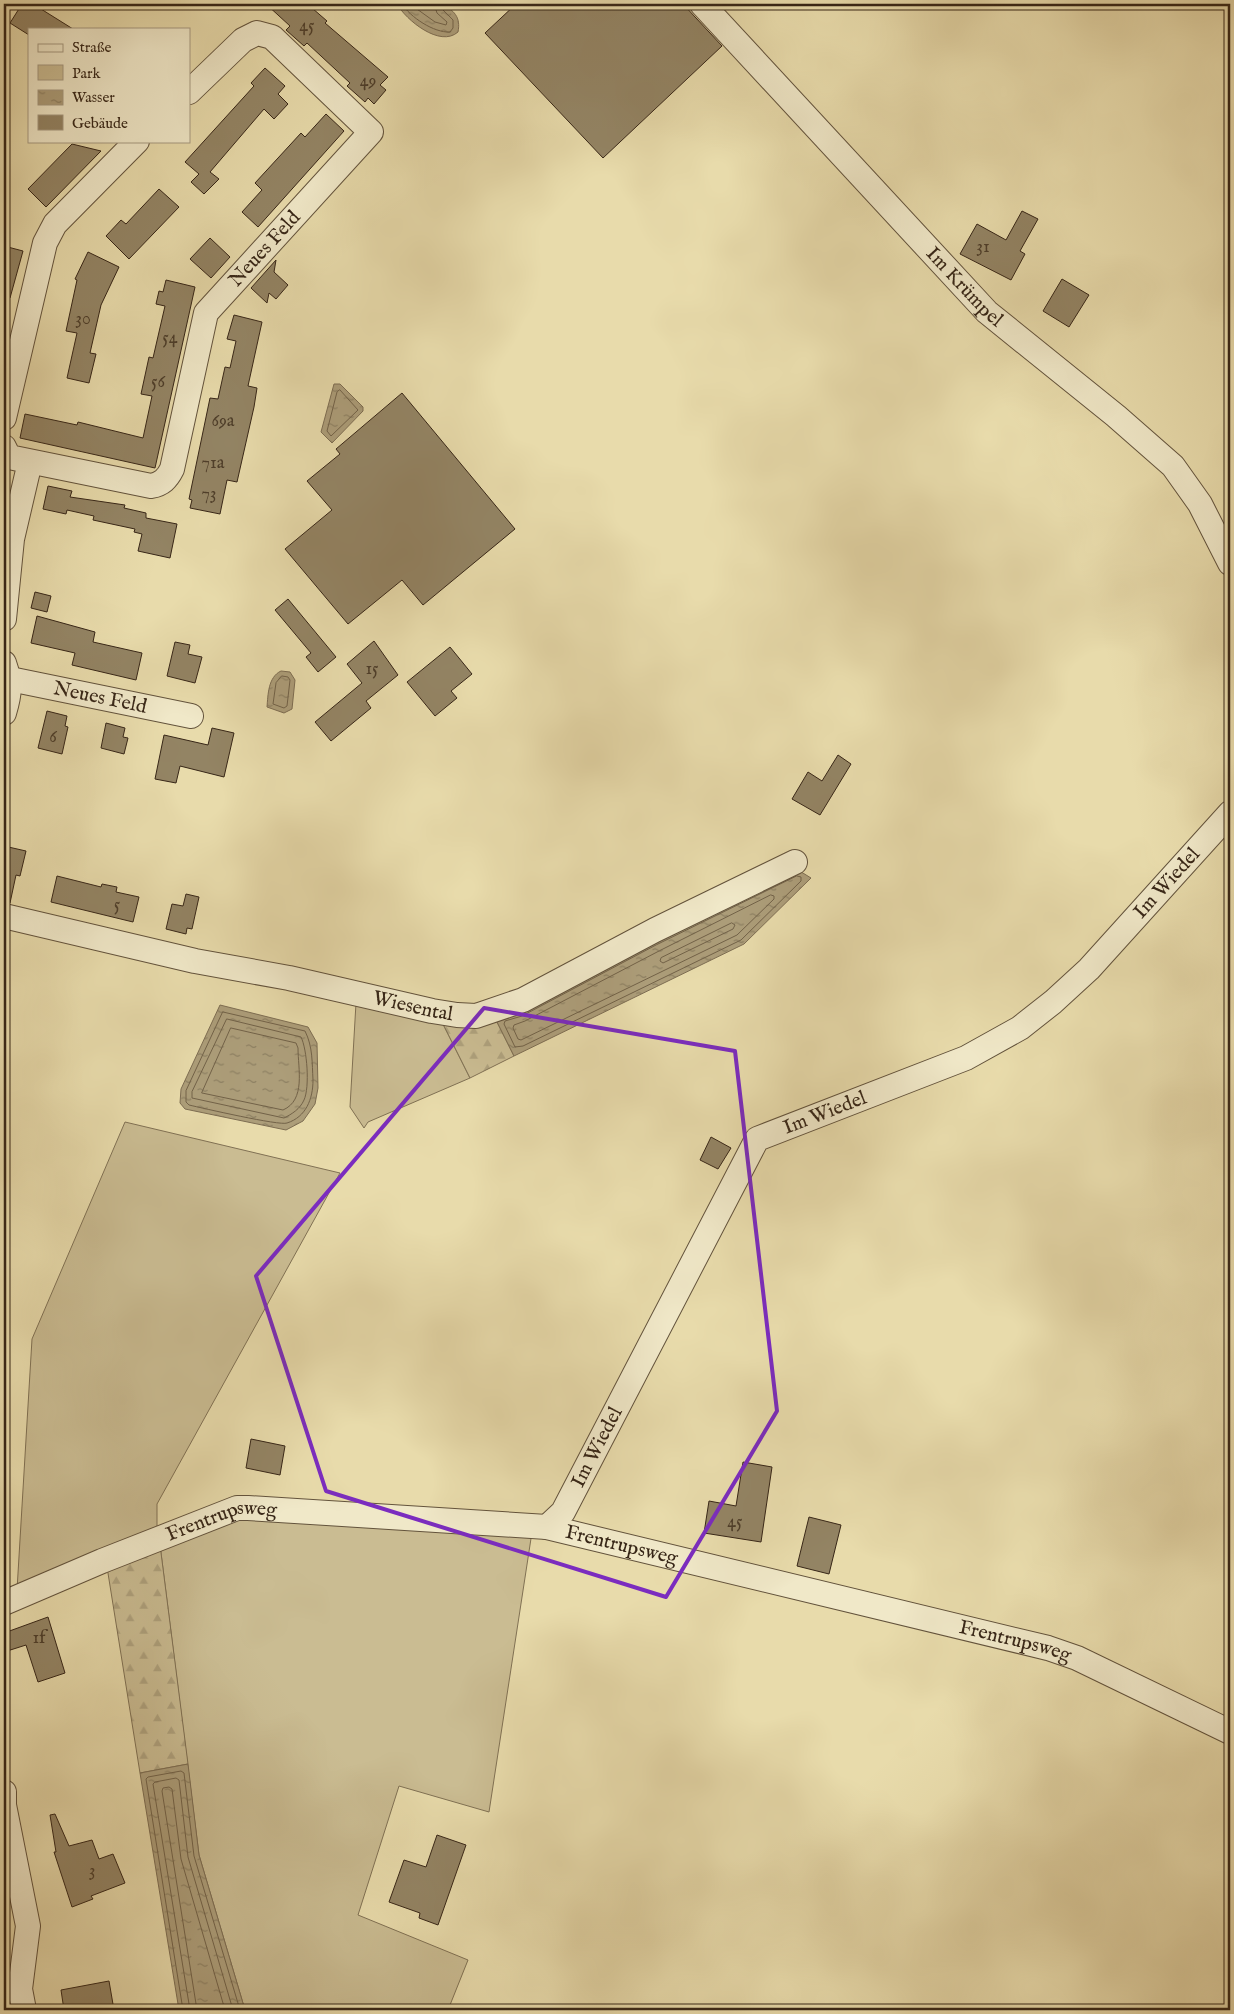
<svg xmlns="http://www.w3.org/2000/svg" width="1234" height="2014" viewBox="0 0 1234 2014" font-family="'IM FELL English',serif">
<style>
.green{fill:#cabc92;stroke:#807154}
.forest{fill:url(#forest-firs);stroke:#807154}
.water{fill:url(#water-ripples);stroke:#7d6d52}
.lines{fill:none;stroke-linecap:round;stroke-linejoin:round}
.shore{stroke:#726248;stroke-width:1}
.building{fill:#938464;stroke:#372617}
.minor-casing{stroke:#63533c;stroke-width:26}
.minor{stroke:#f0e8c8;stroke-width:24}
.marked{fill:none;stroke:#7b2cbf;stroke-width:4;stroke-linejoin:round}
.labels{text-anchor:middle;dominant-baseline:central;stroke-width:5;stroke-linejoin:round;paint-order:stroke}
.number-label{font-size:18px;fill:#4e3e2a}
.street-label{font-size:20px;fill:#372617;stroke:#f0e8c8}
</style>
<defs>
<pattern id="forest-firs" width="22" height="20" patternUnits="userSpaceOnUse" patternTransform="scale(1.25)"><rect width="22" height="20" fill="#cabc92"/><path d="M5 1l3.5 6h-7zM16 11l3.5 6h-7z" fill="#aea17d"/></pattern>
<pattern id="water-ripples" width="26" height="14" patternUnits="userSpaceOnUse" patternTransform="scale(1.25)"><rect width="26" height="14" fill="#ac9d79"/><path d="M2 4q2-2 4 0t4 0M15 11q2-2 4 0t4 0" fill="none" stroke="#8d8062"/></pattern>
</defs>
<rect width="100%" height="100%" fill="#e8dbab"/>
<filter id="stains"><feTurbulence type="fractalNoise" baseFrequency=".004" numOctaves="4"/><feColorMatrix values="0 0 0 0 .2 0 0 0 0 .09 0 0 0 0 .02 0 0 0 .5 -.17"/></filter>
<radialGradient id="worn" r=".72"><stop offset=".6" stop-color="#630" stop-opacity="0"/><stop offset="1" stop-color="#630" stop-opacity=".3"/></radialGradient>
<path class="green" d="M 356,1003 L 442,1022 L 470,1078 L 368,1122 L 364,1128 L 350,1107 Z
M 125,1122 L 340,1173 L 157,1504 L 157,1530 L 17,1590 L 32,1339 Z
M 236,1513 L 532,1532 L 489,1812 L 399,1786 L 358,1915 L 468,1960 L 448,2010 L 245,2010 L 199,1855 L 160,1545 Z"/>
<path class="forest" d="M 495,1018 L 514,1056 L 470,1078 L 442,1022 Z
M 160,1545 L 188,1764 L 140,1773 L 107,1567 Z"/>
<path class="water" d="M 397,4 L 441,4 C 454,10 461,17 458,32 C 440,48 406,20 397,4 Z
M 334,384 L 340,384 L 363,407 L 363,411 L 332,443 L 321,432 Z
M 281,671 L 290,672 L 295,680 L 292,709 L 284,713 L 267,707 C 268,695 268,677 281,671 Z
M 798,870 L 811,878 L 744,944 L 514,1056 L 495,1018 Z
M 220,1005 L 308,1027 L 317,1043 L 318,1088 L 315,1104 L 303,1121 L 286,1130 L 185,1109 L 180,1103 L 181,1089 Z
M 188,1764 L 199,1855 L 245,2010 L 179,2010 L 140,1773 Z"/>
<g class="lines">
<path class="shore" d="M 402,4 C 410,17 434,33 450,32 L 453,28 L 453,20 L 442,9 L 441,4
M 410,4 L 435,22 L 446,25 L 447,22 L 437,13 L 434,4
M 340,390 L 358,410 L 331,436 L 327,431 L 337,392 Z
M 282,676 L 288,677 L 290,680 L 287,706 L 284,708 L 273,704 L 276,683 Z
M 797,876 L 801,877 L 801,881 L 741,940 L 523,1046 L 515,1047 L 504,1024 L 505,1021 L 522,1016 L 656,945 Z
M 771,895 L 774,896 L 774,899 L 737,935 L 521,1040 L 518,1039 L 513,1028 L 514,1025 L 525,1021 L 659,951 Z
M 732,923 L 735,925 L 733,929 L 663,963 L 660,961 L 661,958 Z
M 223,1012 L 305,1031 C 313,1047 312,1063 313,1080 C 313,1099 306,1117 287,1123 C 280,1126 202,1108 189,1105 L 186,1102 L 186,1091 Z
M 227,1019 L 301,1037 C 307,1049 310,1087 304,1100 C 300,1109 292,1114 284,1118 L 192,1098 L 192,1092 Z
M 231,1028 L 296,1043 L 298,1048 C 298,1069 306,1100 283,1110 L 202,1093 Z
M 183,2010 L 146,1779 L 148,1777 L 181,1771 L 184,1773 L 194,1856 L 240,2010
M 190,2010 L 153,1784 L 155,1782 L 176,1778 L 179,1780 L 188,1857 L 233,2010
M 197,2010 L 162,1791 L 163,1788 L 169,1787 L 172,1789 L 181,1859 L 225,2010"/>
</g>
<path class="building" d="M 22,4 L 33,4 L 73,29 L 29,29 L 29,35 L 10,23 Z
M 266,4 L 312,4 L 312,8 L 327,21 L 325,23 L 388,77 L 380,85 L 386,90 L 374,104 L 368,98 L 365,102 L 347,86 L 350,83 L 307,43 L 304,46 L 286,30 L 290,26 Z
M 516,4 L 683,4 L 722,46 L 603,158 L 485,33 Z
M 265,68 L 285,86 L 278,94 L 288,104 L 274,119 L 264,109 L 210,172 L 219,179 L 204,194 L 191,182 L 199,174 L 185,162 L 254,86 L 251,83 Z
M 326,114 L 344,131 L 258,227 L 242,212 L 262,190 L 255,183 L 301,133 L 305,137 Z
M 72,144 L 101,151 L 46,207 L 28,189 Z
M 159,189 L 179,207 L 129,259 L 106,236 L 121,220 L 126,224 Z
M 1022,211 L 1038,219 L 1020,251 L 1025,254 L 1011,280 L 960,254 L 977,224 L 1006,240 Z
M 210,238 L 230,257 L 211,278 L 190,259 Z
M 4,246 L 23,251 L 10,298 L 4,297 Z
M 88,252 L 119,267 L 101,305 L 90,353 L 96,354 L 89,383 L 67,378 L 77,333 L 66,331 L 77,280 L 75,279 Z
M 276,260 L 274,272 L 288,285 L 276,299 L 269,293 L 267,303 L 251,288 Z
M 1062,279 L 1089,295 L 1069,327 L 1043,311 Z
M 166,280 L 195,287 L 155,468 L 20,438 L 25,414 L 77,425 L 78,422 L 143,438 L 152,396 L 141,394 L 149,357 L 153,358 L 165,306 L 156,304 L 159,291 L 163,292 Z
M 234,315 L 262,322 L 248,386 L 257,388 L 254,407 L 237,482 L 227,480 L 220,514 L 190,508 L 192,500 L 189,499 L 210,398 L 218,399 L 225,367 L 230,368 L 236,341 L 227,339 Z
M 402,393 L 515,529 L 423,605 L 402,580 L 348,624 L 285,549 L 332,510 L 307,481 L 340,454 L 336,449 Z
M 48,486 L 72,491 L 70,497 L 125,505 L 124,508 L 146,513 L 146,518 L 177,524 L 170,558 L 138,551 L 142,534 L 134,532 L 135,529 L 93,520 L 94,516 L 67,510 L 66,514 L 43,509 Z
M 35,592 L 51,596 L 47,612 L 31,608 Z
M 288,599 L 336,657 L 318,672 L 306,657 L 311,653 L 275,610 Z
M 37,616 L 95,632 L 93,642 L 142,653 L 136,680 L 72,665 L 75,653 L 31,643 Z
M 374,641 L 398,675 L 366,701 L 371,708 L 331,741 L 315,722 L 362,683 L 347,664 Z
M 175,642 L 190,645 L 188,654 L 202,657 L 195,683 L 167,676 Z
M 450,647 L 472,674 L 451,691 L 457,698 L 435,716 L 407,682 Z
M 47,711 L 67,716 L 65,726 L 68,727 L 62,754 L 38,748 Z
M 106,723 L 125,728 L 123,737 L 128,738 L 124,754 L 101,748 Z
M 212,728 L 234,733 L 224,777 L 180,766 L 176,783 L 155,779 L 164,735 L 208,745 Z
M 838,755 L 851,764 L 820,815 L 792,799 L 808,772 L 822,781 Z
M 4,846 L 26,851 L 20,876 L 16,875 L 10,903 L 4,903 Z
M 57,876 L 101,887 L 102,884 L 117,887 L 116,892 L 139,897 L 133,922 L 51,902 Z
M 186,894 L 199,897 L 192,929 L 187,928 L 186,934 L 166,929 L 172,904 L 183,906 Z
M 711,1137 L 731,1148 L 718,1169 L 700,1160 Z
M 251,1439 L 285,1446 L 280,1475 L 246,1468 Z
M 743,1462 L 772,1467 L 761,1542 L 704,1533 L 709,1501 L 736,1506 Z
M 809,1517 L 841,1525 L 829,1574 L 797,1566 Z
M 48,1617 L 65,1673 L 38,1682 L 26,1645 L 4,1652 L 4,1633 Z
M 55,1814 L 69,1846 L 92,1840 L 99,1859 L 113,1854 L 125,1883 L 91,1896 L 93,1899 L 72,1907 L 54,1852 L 56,1852 L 50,1815 Z
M 437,1835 L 466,1845 L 438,1925 L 419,1918 L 420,1913 L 389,1902 L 404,1860 L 426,1867 Z
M 109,1981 L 114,2010 L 64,2010 L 61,1990 Z"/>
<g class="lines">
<defs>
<g id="minor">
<path id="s1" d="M 702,4 L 987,312 L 1116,416 L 1173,466 L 1200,504 L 1230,563"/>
<path d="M 4,418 L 45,243 L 55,224 L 137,141"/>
<path id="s2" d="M 4,447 L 9,457 L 151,486 C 162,484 167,479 172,469 L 206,313 L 371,132 L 272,37 L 257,33 L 243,40 L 189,92"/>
<path d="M 4,619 L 12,539 L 30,462"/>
<path d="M 4,663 C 11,683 10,693 4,713"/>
<path id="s3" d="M 10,679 L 191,716"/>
<path id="s4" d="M 4,916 L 195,961 L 289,978 L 432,1011 L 457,1015 L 476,1016 L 523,1000 L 655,930 L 795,862"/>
<path id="s5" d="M 547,1527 L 563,1512 L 757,1139 L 966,1058 L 1020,1028 L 1053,1002 L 1089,969 L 1230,813"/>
<path id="s6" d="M 4,1603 L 102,1561 L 237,1508 L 248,1508 L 547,1527 L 1048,1648 L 1077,1658 L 1230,1732"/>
<path d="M 4,1792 L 4,1805 L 28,1926 L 20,1989 L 24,2010"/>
</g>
</defs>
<use href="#minor" class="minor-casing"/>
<use href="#minor" class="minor"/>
</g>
<path class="marked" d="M 484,1008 L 735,1051 L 777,1411 L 666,1597 L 326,1491 L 256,1276 Z"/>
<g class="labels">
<g class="number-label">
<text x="307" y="26">45</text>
<text x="368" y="81">49</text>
<text x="983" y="247">31</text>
<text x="83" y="319">30</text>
<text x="170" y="338">54</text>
<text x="158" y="382">56</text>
<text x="223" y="421">69a</text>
<text x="213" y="463">71a</text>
<text x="209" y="494">73</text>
<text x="372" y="669">15</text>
<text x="53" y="737">6</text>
<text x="117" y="905">5</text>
<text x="735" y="1522">45</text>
<text x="39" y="1638">1f</text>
<text x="92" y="1871">3</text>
</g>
<g class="street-label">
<text stroke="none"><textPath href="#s2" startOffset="431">Neues Feld</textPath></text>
<text stroke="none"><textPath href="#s1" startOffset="386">Im Krümpel</textPath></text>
<text stroke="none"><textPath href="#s3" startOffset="92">Neues Feld</textPath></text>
<text stroke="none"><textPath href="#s5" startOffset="935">Im Wiedel</textPath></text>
<text stroke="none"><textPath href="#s4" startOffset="419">Wiesental</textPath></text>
<text stroke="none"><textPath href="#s5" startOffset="515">Im Wiedel</textPath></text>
<text stroke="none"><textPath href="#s5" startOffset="95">Im Wiedel</textPath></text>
<text stroke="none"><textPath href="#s6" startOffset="234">Frentrupsweg</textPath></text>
<text stroke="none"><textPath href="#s6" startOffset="639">Frentrupsweg</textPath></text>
<text stroke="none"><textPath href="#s6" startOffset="1044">Frentrupsweg</textPath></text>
</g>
</g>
<rect width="1234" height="2014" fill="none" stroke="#e8dbab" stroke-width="20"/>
<rect x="5" y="5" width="1224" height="2004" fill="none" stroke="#372617" stroke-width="2.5"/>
<rect x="10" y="10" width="1214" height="1994" fill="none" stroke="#372617"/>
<rect x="28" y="28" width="162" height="115" fill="#f0e8c8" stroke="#a69a81"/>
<rect x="38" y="44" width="25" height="8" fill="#f0e8c8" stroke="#a69a81"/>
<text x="72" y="52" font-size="15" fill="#372617">Straße</text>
<rect x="38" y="65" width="25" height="15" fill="#cabc92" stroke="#a69a81"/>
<text x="72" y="78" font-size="15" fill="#372617">Park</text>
<rect x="38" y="90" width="25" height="15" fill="url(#water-ripples)" stroke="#a69a81"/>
<text x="72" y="102" font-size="15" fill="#372617">Wasser</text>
<rect x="38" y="115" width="25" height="15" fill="#938464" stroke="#a69a81"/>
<text x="72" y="128" font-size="15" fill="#372617">Gebäude</text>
<rect width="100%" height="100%" filter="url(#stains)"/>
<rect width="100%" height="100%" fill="url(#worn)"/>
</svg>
